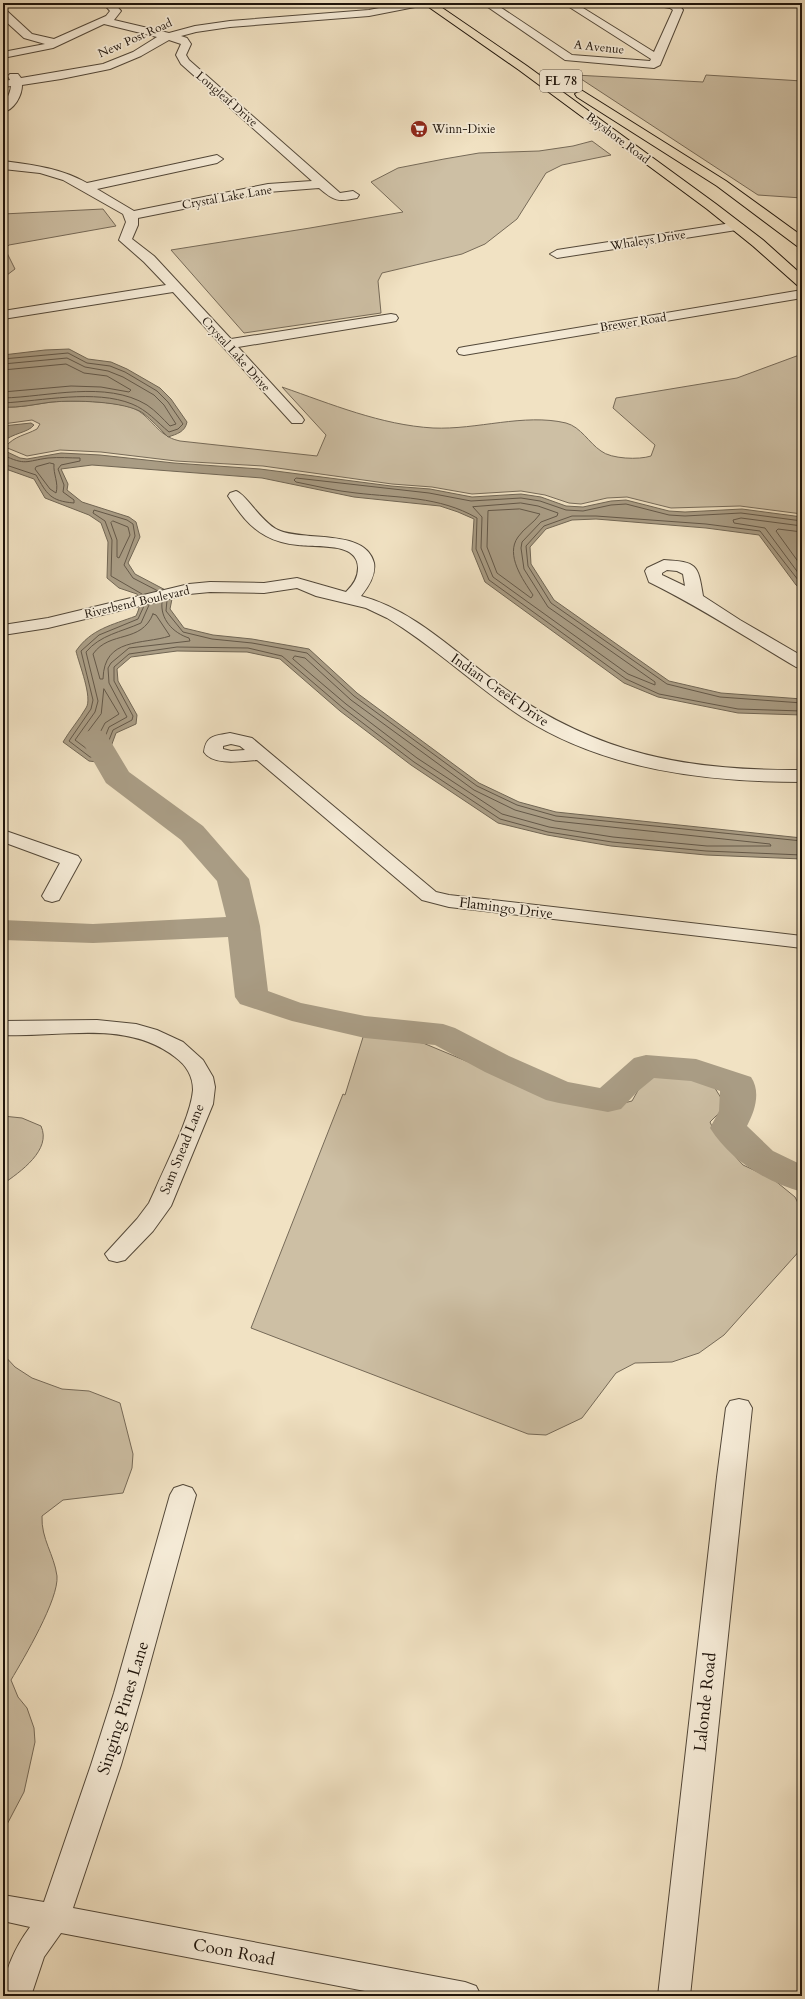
<svg xmlns="http://www.w3.org/2000/svg" width="805" height="1999" viewBox="0 0 805 1999" font-family="Cardo,serif">
<style>
.green{fill:#cdbfa4;stroke:#766a58}
.water{fill:#a99c84;stroke:#716654}
.lines{fill:none;stroke-linecap:round;stroke-linejoin:round}
.shore{stroke:#645848;stroke-width:1}
.river{fill:#a99c84;fill-rule:evenodd}
.minor-casing{stroke:#534839;stroke-width:2}
.major-casing{stroke:#1e140b;stroke-width:2}
.minor{fill:#f6ecd8;fill-rule:evenodd}
.major{fill:#f1e2c3;fill-rule:evenodd}
.labels{text-anchor:middle;dominant-baseline:central;stroke-width:3.5;stroke-linejoin:round;paint-order:stroke}
.far-street-label{font-size:12px;fill:#1e140b;stroke:#f6ecd8}
.far-poi-label{font-size:12px;fill:#1e140b;stroke:#f6ecd8;text-anchor:start}
.shield{fill:#f6ecd8;stroke:#5f5548;stroke-width:1}
.shield-label{font-size:13px;font-weight:bold;fill:#1e140b}
.street-label{font-size:14px;fill:#1e140b;stroke:#f6ecd8}
.near-street-label{font-size:17px;fill:#1e140b;stroke:#f6ecd8}
</style>
<rect width="100%" height="100%" fill="#f1e2c3"/>
<filter id="stains"><feTurbulence type="fractalNoise" baseFrequency=".005" numOctaves="4"/><feColorMatrix values="0 0 0 0 .2 0 0 0 0 .09 0 0 0 0 .02 0 0 0 .5 -.17"/></filter>
<radialGradient id="worn" r=".72"><stop offset=".6" stop-color="#630" stop-opacity="0"/><stop offset="1" stop-color="#630" stop-opacity=".3"/></radialGradient>
<path class="green" d="M 575,75 L 703,82 L 706,75 L 802,81 L 802,198 L 758,195 Z
M 592,141 L 611,155 L 562,165 L 546,173 L 517,219 L 485,244 L 462,254 L 382,273 L 378,281 L 381,313 L 244,333 L 171,250 L 310,228 L 403,212 L 371,182 L 398,168 L 444,159 L 479,153 L 539,151 L 573,146 Z
M 103,209 L 116,226 L 9,245 L 5,249 L 15,269 L 3,278 L 3,214 Z
M 802,354 L 802,514 L 740,506 L 671,508 L 627,497 L 607,498 L 581,504 L 569,503 L 545,495 L 521,491 L 472,494 L 432,487 L 392,484 L 263,466 L 176,461 L 101,452 L 60,450 L 27,456 L 5,447 C 16,435 24,436 37,429 L 40,424 L 32,420 L 3,424 L 3,407 C 19,408 35,404 52,402 C 72,400 114,401 133,408 C 148,414 155,430 169,437 C 172,439 176,440 180,441 L 317,456 L 326,435 L 282,387 C 331,404 381,425 433,428 C 477,430 524,413 566,423 C 581,427 589,443 601,451 C 611,459 639,460 651,456 L 655,445 L 613,408 L 616,398 L 737,378 Z
M 364,1034 L 423,1043 L 567,1103 L 611,1106 L 632,1101 L 645,1078 L 680,1073 L 713,1085 L 726,1106 L 710,1122 L 716,1135 L 743,1165 L 773,1179 L 795,1197 L 802,1211 L 802,1248 L 724,1335 L 699,1353 L 672,1362 L 635,1363 L 616,1373 L 582,1418 L 546,1435 L 528,1434 L 251,1328 L 343,1094 L 345,1095 Z
M 3,1116 L 22,1118 L 41,1126 C 52,1150 20,1172 3,1184 Z
M 3,1354 L 15,1367 L 32,1378 L 62,1389 L 89,1391 L 120,1403 L 133,1454 L 132,1468 L 123,1493 L 63,1500 L 42,1516 C 41,1539 54,1554 57,1576 C 59,1599 24,1658 11,1680 L 18,1697 L 27,1708 L 34,1728 L 35,1742 L 24,1792 L 3,1832 Z"/>
<path class="water" d="M 69,349 L 88,359 L 111,362 L 127,369 L 160,388 L 171,399 L 187,422 C 185,432 177,434 168,437 C 160,429 152,420 143,413 C 125,401 74,400 52,402 C 36,404 20,408 3,407 L 3,355 L 45,350 Z
M 31,423 L 34,425 C 28,433 12,433 3,442 L 3,426 Z
M 3,450 L 20,458 L 27,459 L 61,453 L 100,455 L 174,463 L 260,469 L 391,486 L 430,489 L 472,497 L 521,494 L 541,497 L 566,506 L 583,507 L 611,501 L 626,500 L 669,511 L 685,512 L 742,509 L 802,517 L 802,590 L 796,585 L 759,535 L 706,528 L 596,519 L 572,520 L 546,529 L 530,547 L 531,564 L 554,600 L 669,681 L 721,693 L 802,699 L 802,715 L 738,713 L 658,697 L 624,683 L 485,582 L 472,550 L 474,519 L 458,512 L 440,506 L 354,497 L 262,478 L 92,465 L 61,469 L 68,484 L 67,490 L 82,502 L 129,517 L 136,522 L 140,537 L 128,563 L 135,574 L 173,594 L 170,609 L 184,628 L 213,635 L 252,639 L 309,649 L 357,693 L 479,783 L 519,802 L 556,812 L 802,838 L 802,859 L 706,855 L 611,846 L 547,835 L 498,823 L 411,765 L 340,711 L 280,659 L 247,652 L 177,651 L 131,657 L 117,669 L 118,681 L 137,715 L 136,724 L 116,733 L 105,763 L 89,761 L 63,742 C 70,730 79,720 86,708 C 93,698 79,664 76,651 C 91,629 112,625 136,616 C 140,607 141,603 137,594 L 119,588 L 107,578 L 108,542 L 101,523 L 89,515 L 45,498 L 34,479 L 3,468 Z"/>
<g class="lines">
<path class="shore" d="M 3,359 L 68,353 L 87,363 L 110,366 L 125,372 L 157,391 L 168,402 L 183,424 L 178,429 L 169,432 C 157,422 147,410 132,404 C 95,389 42,401 3,403
M 3,364 L 67,358 L 85,367 L 108,371 L 123,377 L 154,395 L 164,405 L 176,424 L 170,426 C 163,419 156,411 147,405 C 106,380 48,397 3,398
M 3,370 L 66,364 L 84,373 L 107,376 L 131,390 L 129,392 L 101,387 L 71,386 L 3,392
M 3,455 C 26,466 26,461 48,458 C 59,457 70,458 80,458 L 80,461 L 61,465 L 58,469 L 64,485 L 63,492 L 74,500 L 74,503 C 50,501 47,494 36,475 L 3,464
M 50,463 L 54,464 C 53,474 59,483 56,493 L 50,489 L 35,469 L 36,467 Z
M 521,503 L 538,506 L 558,513 L 557,516 L 541,522 L 522,542 L 521,548 L 524,569 L 548,607 L 655,682 L 655,685 L 628,674 L 493,577 L 481,548 L 482,517 L 473,507 Z
M 520,509 L 540,514 C 534,523 524,528 518,537 C 505,555 523,580 533,595 L 531,598 L 497,573 L 487,547 L 488,511 Z
M 113,521 L 128,527 L 130,535 L 119,558 L 117,557 L 117,540 L 111,523 Z
M 802,521 L 741,513 L 685,516 L 669,515 L 626,504 L 611,505 L 583,511 L 566,510 L 540,501 L 521,498 L 471,501 L 429,493 L 296,478 L 294,480 L 296,482 C 316,486 336,491 356,493 C 398,498 439,496 477,518 L 476,549 L 489,580 L 626,679 L 659,694 L 738,709 L 802,711
M 802,526 L 741,518 L 733,520 L 734,523 L 765,528 L 802,578
M 802,532 L 778,529 L 776,531 L 802,567
M 802,585 L 760,531 L 706,524 L 596,516 L 572,516 L 544,526 L 526,546 L 528,566 L 551,603 L 667,684 L 720,697 L 802,703
M 142,594 L 111,576 L 112,540 L 105,521 L 93,513 L 94,510 L 127,520 L 133,524 L 135,536 L 124,565 L 133,578 L 158,591
M 167,600 L 166,611 L 183,632 L 212,639 L 252,643 L 307,653 L 354,696 L 477,786 L 517,805 L 556,816 L 802,841
M 149,605 L 141,623 C 121,632 100,635 86,652 L 98,701 L 95,712 L 75,740 L 91,752 L 99,752 L 109,727 L 127,717 L 109,683 L 108,668 L 111,663 L 129,648 L 190,641 L 189,638 C 173,633 160,619 162,602
M 144,606 L 138,619 L 99,635 L 81,651 L 93,700 L 91,709 L 69,741 L 90,757 L 102,758 L 113,730 L 132,720 L 133,716 L 114,681 L 114,667 L 129,654 L 177,647 L 248,648 L 282,656 L 343,708 L 414,762 L 500,819 L 548,832 L 612,842 L 706,851 L 802,855
M 153,614 L 156,615 L 170,636 C 142,645 104,637 103,679 L 100,679 L 93,654 C 110,630 141,644 153,614 Z
M 295,656 L 305,658 L 351,700 L 474,790 L 515,810 L 555,821 L 770,844 L 771,846 L 707,846 L 613,837 L 549,827 L 502,814 L 417,758 L 346,704 L 293,659 Z
M 104,689 L 119,714 L 105,723 L 93,746 L 83,738 L 101,714 Z"/>
<path class="river" d="M 95,729 L 105,732 L 129,772 L 203,826 L 249,879 L 260,926 L 268,991 L 301,1003 L 365,1016 L 443,1024 L 455,1028 L 509,1056 L 568,1082 L 600,1088 L 634,1058 L 646,1055 L 696,1059 L 751,1077 C 761,1092 755,1111 747,1126 L 773,1151 L 802,1165 L 802,1192 C 766,1182 730,1160 710,1128 L 719,1111 L 720,1091 L 691,1081 L 654,1078 L 637,1092 L 621,1109 L 608,1112 L 559,1103 L 546,1100 L 485,1072 L 435,1045 L 365,1038 L 292,1021 L 240,1004 L 235,997 L 228,937 L 93,943 L 3,940 L 3,920 L 93,924 L 226,917 L 217,881 L 181,840 L 106,783 L 80,738 L 85,732 Z"/>
<defs>
<path id="minor" d="M 103,3 L 114,3 L 121,11 L 114,20 L 169,33 L 195,26 L 230,21 L 369,10 L 404,3 L 425,3 L 420,6 L 369,16 L 230,27 L 196,32 L 181,36 L 187,38 L 191,44 L 186,55 L 189,60 L 340,193 L 353,191 L 359,195 L 357,198 C 338,202 334,201 319,188 L 268,192 L 138,218 L 138,225 L 132,239 L 154,256 L 231,339 L 391,314 L 396,315 L 398,318 L 396,321 L 391,322 L 238,347 L 302,417 L 304,420 L 302,423 L 292,423 L 173,292 L 3,319 L 3,311 L 166,285 L 144,262 L 119,240 L 126,222 L 123,214 L 63,180 L 40,173 L 3,169 L 3,161 C 33,165 60,168 87,183 L 217,155 L 223,159 L 217,163 L 97,189 L 134,211 L 268,184 L 312,181 L 181,64 L 176,55 L 181,44 L 169,40 L 141,56 L 110,69 L 61,79 L 22,85 C 22,96 14,110 3,112 C 3,101 10,97 11,86 L 3,87 L 3,81 L 10,80 L 8,76 L 10,74 L 18,74 L 21,78 L 103,64 L 133,52 L 157,37 L 104,24 L 53,48 L 3,58 L 3,52 L 45,44 L 24,38 L 3,19 L 3,10 L 7,11 L 32,34 L 54,39 L 106,16 L 110,11 Z
M 482,3 L 494,3 L 572,55 L 650,61 L 651,59 L 563,3 L 575,3 L 654,52 L 673,10 L 670,8 L 653,5 L 652,3 L 677,3 L 683,10 L 660,65 L 654,68 L 565,60 Z
M 738,222 L 744,226 L 743,229 L 557,258 L 550,254 L 557,250 Z
M 802,290 L 802,298 L 464,355 L 459,354 L 457,351 L 459,348 L 464,347 Z
M 236,491 C 246,494 261,522 278,530 C 303,542 366,528 374,563 C 376,575 369,586 361,596 C 414,610 457,654 500,685 C 596,754 686,771 802,770 L 802,782 C 706,782 604,770 522,717 C 475,686 434,646 387,618 L 366,608 L 316,596 L 297,588 L 264,593 L 210,592 L 189,594 L 48,628 L 3,635 L 3,625 L 48,618 L 189,584 L 210,582 L 264,583 L 297,578 L 346,592 C 353,585 358,578 358,568 C 358,541 316,548 298,545 C 287,544 275,541 266,536 C 249,527 238,511 228,496 L 230,493 Z
M 664,560 C 697,562 698,564 703,596 L 740,620 L 802,656 L 802,668 L 796,667 C 747,638 700,607 649,582 L 645,571 L 647,568 ZM 667,570 L 677,571 L 683,574 L 685,586 L 662,575 L 662,573 Z
M 230,733 L 252,738 L 436,892 L 449,895 L 802,936 L 802,948 L 449,907 L 422,900 L 257,760 C 242,761 213,766 204,752 C 206,735 215,736 230,733 ZM 231,744 L 240,746 L 245,750 L 231,751 L 223,749 L 223,746 Z
M 3,830 L 78,856 L 81,860 L 59,900 L 52,902 L 45,900 L 42,896 L 60,863 L 3,842 Z
M 97,1020 L 136,1024 L 157,1030 L 183,1042 L 203,1060 L 213,1077 L 215,1087 L 213,1104 L 171,1206 L 153,1231 L 125,1260 L 117,1262 L 109,1260 L 105,1254 L 137,1219 L 149,1203 L 155,1190 C 166,1164 191,1116 193,1090 C 193,1076 186,1065 175,1057 C 126,1019 60,1038 3,1035 L 3,1021 Z
M 739,1399 L 748,1401 L 752,1408 L 690,1996 L 658,1996 L 717,1477 L 726,1408 L 730,1401 Z
M 183,1485 L 192,1488 L 196,1495 L 142,1693 L 121,1765 L 73,1908 L 465,1982 L 476,1986 L 481,1996 L 391,1996 L 61,1933 L 44,1957 L 31,1996 L 3,1996 C 3,1972 16,1946 30,1927 L 3,1921 L 3,1895 L 44,1902 L 91,1765 L 114,1693 L 170,1495 L 174,1488 Z"/>
<path id="major" d="M 423,3 L 435,3 L 527,66 L 716,204 L 763,240 L 802,275 L 802,286 L 797,285 L 753,246 L 707,209 L 519,70 Z
M 581,90 L 726,181 L 802,236 L 802,247 L 797,246 L 717,186 L 577,97 L 575,94 Z"/>
</defs>
<use href="#minor" class="minor-casing"/>
<use href="#major" class="major-casing"/>
<use href="#minor" class="minor"/>
<use href="#major" class="major"/>
</g>
<defs>
<symbol id="supermarket-disc" viewBox="-11 -11 22 22"><circle r="9.5" fill="#8f2418" stroke="#f6ecd8"/><path d="M-6-5.5h2.5l.6 2H6L4.5 2H-2.5L-4.4-4H-6ZM-1.5 3.2a1.3 1.3 0 1 0 .1 0ZM3 3.2a1.3 1.3 0 1 0 .1 0Z" fill="#fff"/></symbol>
</defs>
<g fill-rule="evenodd">
<use href="#supermarket-disc" x="409" y="119" width="20" height="20"/>
</g>
<g class="labels">
<g class="far-street-label">
<text transform="translate(135 38) rotate(-24)">New Post Road</text>
<text transform="translate(599 47) rotate(6)">A Avenue</text>
<text transform="translate(227 99) rotate(41)">Longleaf Drive</text>
<text transform="translate(618 138) rotate(37)">Bayshore Road</text>
<text transform="translate(227 197) rotate(-10)">Crystal Lake Lane</text>
<text transform="translate(648 240) rotate(-9)">Whaleys Drive</text>
<text transform="translate(633 322) rotate(-9)">Brewer Road</text>
<text transform="translate(236 354) rotate(48)">Crystal Lake Drive</text>
<text transform="translate(137 602) rotate(-13)">Riverbend Boulevard</text>
</g>
<g class="far-poi-label">
<text x="432" y="129">Winn-Dixie</text>
</g>
<rect class="shield" x="540" y="70" width="42" height="22" rx="3"/>
<g class="shield-label">
<text x="561" y="81">FL 78</text>
</g>
<g class="street-label">
<text transform="translate(500 690) rotate(35)">Indian Creek Drive</text>
<text transform="translate(506 908) rotate(7)">Flamingo Drive</text>
<text transform="translate(182 1149) rotate(-68)">Sam Snead Lane</text>
</g>
<g class="near-street-label">
<text transform="translate(705 1702) rotate(-84)">Lalonde Road</text>
<text transform="translate(123 1708) rotate(-73)">Singing Pines Lane</text>
<text transform="translate(234 1952) rotate(11)">Coon Road</text>
</g>
</g>
<rect width="805" height="1999" fill="none" stroke="#f1e2c3" stroke-width="16"/>
<rect x="4" y="4" width="797" height="1991" fill="none" stroke="#1e140b" stroke-width="2"/>
<rect x="8" y="8" width="789" height="1983" fill="none" stroke="#1e140b"/>
<rect width="100%" height="100%" filter="url(#stains)"/>
<rect width="100%" height="100%" fill="url(#worn)"/>
</svg>
